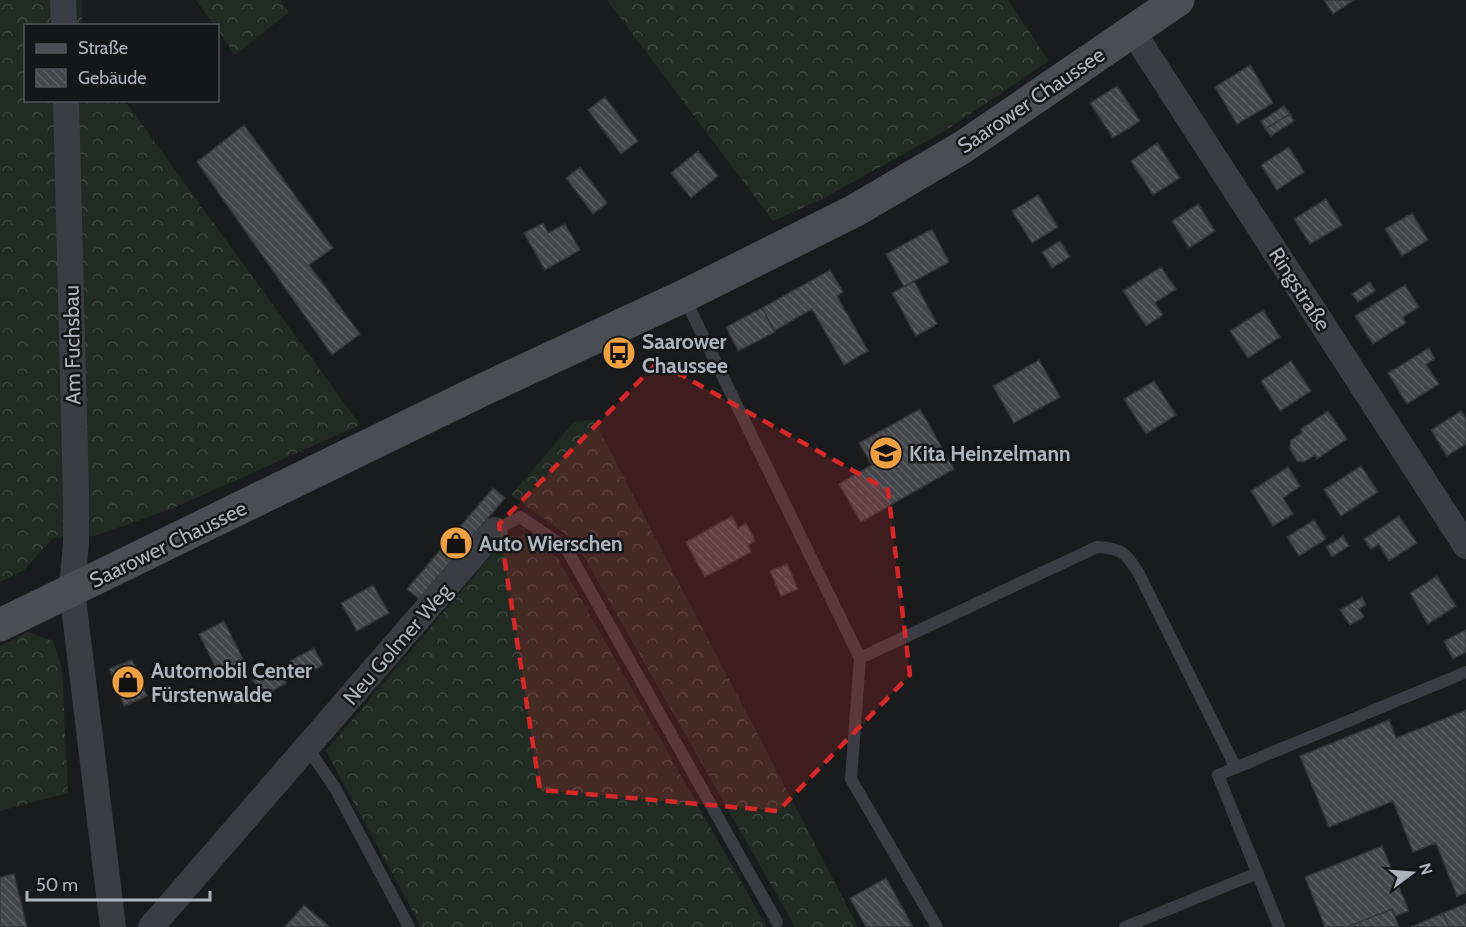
<svg xmlns="http://www.w3.org/2000/svg" width="1466" height="927" viewBox="0 0 1466 927" font-family="Cabin,sans-serif">
<style>
.forest{fill:url(#forest-crowns)}
.building{fill:url(#building-back-hatch);stroke:#353539;stroke-width:1.5}
.lines{fill:none;stroke-linecap:round;stroke-linejoin:round}
.lane{stroke:#3c3d42;stroke-width:12}
.street{stroke:#3c3d42;stroke-width:26}
.secondary{stroke:#4a4d52;stroke-width:33}
.marked{fill:#d62828;fill-opacity:0.2;stroke:#d62828;stroke-width:4.5;stroke-dasharray:12 8;stroke-linejoin:round}
.labels{text-anchor:middle;dominant-baseline:central;stroke-width:5;stroke-linejoin:round;paint-order:stroke}
.street-label{font-size:21px;fill:#aeb4bc;stroke:#151618}
.poi-label{font-size:21px;font-weight:bold;fill:#aeb4bc;stroke:#151618;text-anchor:start}
</style>
<defs>
<pattern id="forest-crowns" width="20" height="18" patternUnits="userSpaceOnUse" patternTransform="scale(1.5)"><rect width="20" height="18" fill="#222b23"/><path d="M2 6a3 3 0 1 1 6 0M12 15a3 3 0 1 1 6 0" fill="none" stroke="#404741"/></pattern>
<pattern id="building-back-hatch" width="6" height="6" patternUnits="userSpaceOnUse" patternTransform="scale(1.5)"><rect width="6" height="6" fill="#45464a"/><path d="M-1 5l2 2M0 0l6 6M5-1l2 2" fill="none" stroke="#5d5e62"/></pattern>
</defs>
<rect width="100%" height="100%" fill="#1a1b1d"/>
<path class="forest" d="M 0,0 L 82,0 L 82,25 L 26,26 L 26,100 L 125,101 L 360,425 L 171,509 L 94,536 L 53,538 L 24,570 L 0,582 Z
M 196,0 L 280,0 L 289,12 L 235,55 L 218,30 L 218,26 L 214,25 Z
M 607,0 L 1008,0 L 1049,61 L 943,132 L 824,198 L 773,221 Z
M 594,420 L 858,927 L 795,927 L 575,541 L 511,495 L 574,422 Z
M 524,535 L 557,557 L 767,927 L 421,927 L 326,751 L 506,538 Z
M 28,632 L 53,641 L 62,669 L 68,793 L 0,811 L 0,646 Z"/>
<path class="building" d="M 1324,0 L 1354,0 L 1333,14 Z
M 1250,65 L 1273,103 L 1237,124 L 1215,87 Z
M 1117,86 L 1140,121 L 1113,138 L 1090,103 Z
M 605,97 L 638,141 L 621,154 L 588,110 Z
M 1284,106 L 1290,114 L 1265,129 L 1261,121 Z
M 1290,114 L 1294,121 L 1271,136 L 1265,129 Z
M 244,125 L 333,248 L 309,265 L 360,334 L 332,355 L 197,162 Z
M 1157,143 L 1180,178 L 1153,195 L 1131,161 Z
M 1289,147 L 1304,172 L 1277,190 L 1261,165 Z
M 698,151 L 718,176 L 691,198 L 671,173 Z
M 580,167 L 607,203 L 593,214 L 566,178 Z
M 1038,195 L 1058,227 L 1032,243 L 1012,211 Z
M 1326,199 L 1342,225 L 1310,244 L 1294,219 Z
M 1198,204 L 1215,231 L 1189,248 L 1172,221 Z
M 1412,213 L 1428,240 L 1402,256 L 1385,229 Z
M 543,223 L 548,233 L 565,224 L 580,250 L 545,270 L 524,233 Z
M 932,229 L 949,262 L 904,287 L 886,254 Z
M 1060,241 L 1070,257 L 1052,268 L 1042,252 Z
M 1161,267 L 1176,289 L 1155,303 L 1163,315 L 1146,326 L 1123,291 Z
M 830,270 L 843,292 L 837,296 L 868,351 L 844,365 L 812,309 L 774,331 L 762,308 Z
M 914,281 L 937,324 L 916,336 L 892,293 Z
M 1370,282 L 1375,291 L 1358,302 L 1352,294 Z
M 1405,285 L 1419,307 L 1403,317 L 1406,323 L 1373,344 L 1355,316 Z
M 762,308 L 775,332 L 738,351 L 726,327 Z
M 1263,310 L 1280,337 L 1248,358 L 1230,331 Z
M 1429,348 L 1435,359 L 1426,364 L 1439,384 L 1407,404 L 1388,373 Z
M 1039,360 L 1060,397 L 1014,423 L 993,386 Z
M 1291,361 L 1311,391 L 1280,411 L 1261,381 Z
M 1154,381 L 1176,415 L 1146,434 L 1124,399 Z
M 920,409 L 954,469 L 861,522 L 839,484 L 872,465 L 859,443 Z
M 1328,411 L 1347,439 L 1317,459 L 1315,455 L 1304,462 L 1297,461 L 1290,449 L 1291,440 L 1302,433 L 1301,429 Z
M 1461,411 L 1466,419 L 1466,444 L 1447,456 L 1431,430 Z
M 1361,466 L 1378,492 L 1341,516 L 1324,490 Z
M 1288,467 L 1300,486 L 1283,498 L 1293,514 L 1273,526 L 1251,491 Z
M 493,488 L 505,498 L 419,599 L 407,589 Z
M 732,516 L 738,528 L 746,523 L 755,541 L 748,545 L 751,552 L 705,577 L 686,542 Z
M 1399,516 L 1417,543 L 1389,561 L 1379,544 L 1371,549 L 1364,539 Z
M 1314,520 L 1326,539 L 1299,556 L 1287,537 Z
M 1343,536 L 1349,546 L 1332,557 L 1326,547 Z
M 787,564 L 798,589 L 781,596 L 770,571 Z
M 1437,576 L 1456,606 L 1428,624 L 1410,593 Z
M 373,585 L 389,613 L 357,631 L 341,603 Z
M 1362,597 L 1366,605 L 1359,609 L 1364,617 L 1350,625 L 1340,610 Z
M 224,621 L 246,665 L 221,678 L 199,634 Z
M 1466,630 L 1466,652 L 1453,659 L 1444,641 Z
M 314,648 L 323,665 L 300,678 L 290,661 Z
M 132,660 L 147,696 L 124,706 L 109,669 Z
M 277,667 L 286,683 L 262,697 L 253,680 Z
M 1466,710 L 1466,893 L 1457,896 L 1436,843 L 1413,852 L 1393,801 L 1329,827 L 1300,756 L 1389,720 L 1396,738 Z
M 1382,846 L 1409,911 L 1395,916 L 1392,909 L 1347,927 L 1325,927 L 1305,877 Z
M 14,874 L 27,927 L 0,927 L 0,877 Z
M 886,878 L 913,927 L 866,927 L 850,898 Z
M 1466,904 L 1466,927 L 1449,927 L 1443,913 Z
M 304,905 L 330,927 L 285,927 Z
M 1392,909 L 1399,927 L 1347,927 Z
M 1443,913 L 1449,927 L 1411,927 Z"/>
<g class="lines">
<path class="lane" d="M 684,297 L 860,658 L 851,779 L 937,927
M 495,530 L 520,517 L 566,548 L 777,922
M 860,658 L 1097,547 C 1121,548 1125,552 1138,572 L 1236,768
M 307,747 L 335,788 L 409,927
M 1125,927 L 1258,873
M 1279,927 L 1218,775 L 1466,672"/>
<path class="street" d="M 63,0 L 64,26
M 1133,32 L 1466,546
M 66,100 L 76,496 L 76,542 L 72,590 L 113,927
M 151,927 L 495,530"/>
<path class="secondary" d="M 0,625 L 482,390 L 684,296 L 856,210 L 963,147 L 1178,0"/>
</g>
<path class="marked" d="M 658,362 L 888,490 L 910,675 L 778,811 L 540,790 L 499,524 Z"/>
<defs>
<symbol id="bus-disc" viewBox="-11 -11 22 22"><circle r="9.5" fill="#ed9f42" stroke="#151618"/><path d="M-5-6H5V4H4V6H2V4H-2V6H-4V4H-5ZM-3.5-4V0h7V-4ZM-3.5 1.2v1.5H-2V1.2ZM2 1.2v1.5H3.5V1.2Z" fill="#111"/></symbol>
<symbol id="school-disc" viewBox="-11 -11 22 22"><circle r="9.5" fill="#ed9f42" stroke="#151618"/><path d="M0-5L7-2L0 1L-7-2ZM-4 1L0 2.5L4 1V4Q0 6-4 4Z" fill="#111"/></symbol>
<symbol id="shop-disc" viewBox="-11 -11 22 22"><circle r="9.5" fill="#ed9f42" stroke="#151618"/><path d="M-5-2.5h2.3a2.7 3.5 0 0 1 5.4 0H5L5.5 6h-11ZM-1.5-2.5h3a1.5 2.3 0 0 0-3 0Z" fill="#111"/></symbol>
</defs>
<g fill-rule="evenodd">
<use href="#bus-disc" x="600" y="334" width="38" height="38"/>
<use href="#school-disc" x="867" y="434" width="38" height="38"/>
<use href="#shop-disc" x="437" y="524" width="38" height="38"/>
<use href="#shop-disc" x="109" y="663" width="38" height="38"/>
</g>
<g class="labels">
<g class="street-label">
<text transform="translate(1031 100) rotate(-34)">Saarower Chaussee</text>
<text transform="translate(1300 289) rotate(57)">Ringstraße</text>
<text transform="translate(72 345) rotate(-91)">Am Fuchsbau</text>
<text transform="translate(168 544) rotate(-26)">Saarower Chaussee</text>
<text transform="translate(397 644) rotate(-49)">Neu Golmer Weg</text>
</g>
<g class="poi-label">
<text x="642" y="341">Saarower<tspan x="642" dy="24">Chaussee</tspan></text>
<text x="909" y="453">Kita Heinzelmann</text>
<text x="479" y="543">Auto Wierschen</text>
<text x="151" y="670">Automobil Center<tspan x="151" dy="24">Fürstenwalde</tspan></text>
</g>
</g>
<rect x="24" y="24" width="195" height="78" fill="#151618" stroke="#52555a" stroke-width="1.5"/>
<rect x="36" y="44" width="30" height="9" fill="#4a4d52" stroke="#52555a" stroke-width="1.5"/>
<text x="78" y="54" font-size="18" fill="#aeb4bc">Straße</text>
<rect x="36" y="69" width="30" height="18" fill="url(#building-back-hatch)" stroke="#52555a" stroke-width="1.5"/>
<text x="78" y="84" font-size="18" fill="#aeb4bc">Gebäude</text>
<g transform="translate(1412 873) rotate(74)" stroke="#151618" stroke-width="4.5" paint-order="stroke">
<path d="M0-4.5L10 22L0 15L-10 22Z" fill="#aeb4bc"/>
<text y="-9" font-size="16" font-weight="bold" text-anchor="middle" fill="#aeb4bc">N</text>
</g>
<path d="M27 891v9h183v-9" fill="none" stroke="#aeb4bc" stroke-width="3"/>
<text x="36" y="891" font-size="18" fill="#aeb4bc" stroke="#151618" stroke-width="4.5" paint-order="stroke">50 m</text>
</svg>
